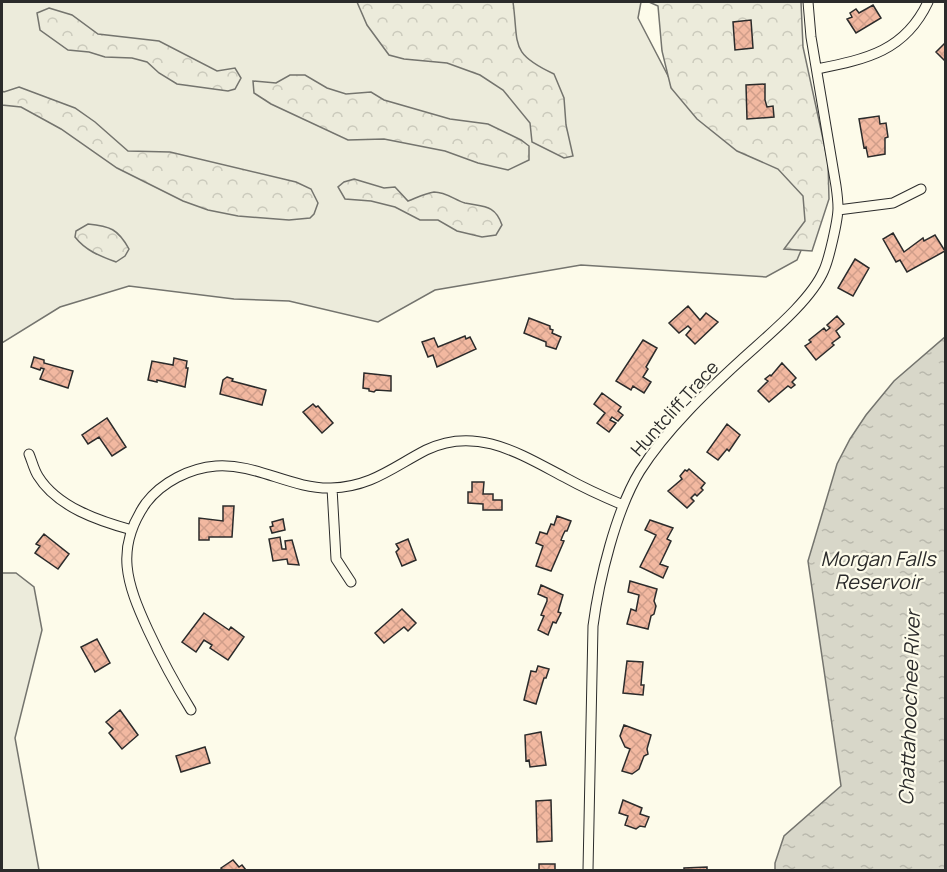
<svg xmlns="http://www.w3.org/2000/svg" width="947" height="872" viewBox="0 0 947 872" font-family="Manrope,sans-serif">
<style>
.grass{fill:#ecebdb;stroke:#74746e;stroke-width:1.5}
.forest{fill:url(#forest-crowns);stroke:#74746e;stroke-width:1.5}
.water{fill:url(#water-ripples);stroke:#74746e;stroke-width:1.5}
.building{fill:url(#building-cross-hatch);stroke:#2b2b2b;stroke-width:1.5}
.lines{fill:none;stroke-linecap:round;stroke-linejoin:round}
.street-casing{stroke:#2b2b2b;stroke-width:11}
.street{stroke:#fdfbea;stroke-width:9}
.labels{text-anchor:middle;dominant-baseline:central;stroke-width:4.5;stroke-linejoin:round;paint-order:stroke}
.street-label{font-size:18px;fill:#2b2b2b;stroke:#fdfbea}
.water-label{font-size:20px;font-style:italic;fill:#2b2b2b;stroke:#fdfbea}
</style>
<defs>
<pattern id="forest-crowns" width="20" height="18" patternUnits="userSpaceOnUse" patternTransform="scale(1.5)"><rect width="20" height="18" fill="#ecebdb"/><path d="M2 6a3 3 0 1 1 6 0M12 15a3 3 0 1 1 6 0" fill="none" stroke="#cbcabc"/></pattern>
<pattern id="water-ripples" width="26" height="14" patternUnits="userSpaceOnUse" patternTransform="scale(1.5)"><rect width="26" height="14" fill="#d8d7c9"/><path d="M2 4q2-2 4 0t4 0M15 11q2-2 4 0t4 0" fill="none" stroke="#bab9ad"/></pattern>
<pattern id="building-cross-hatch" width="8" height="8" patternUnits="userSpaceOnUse" patternTransform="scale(1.5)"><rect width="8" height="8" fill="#f2b8a0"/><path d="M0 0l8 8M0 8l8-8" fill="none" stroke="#d09e8a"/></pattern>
</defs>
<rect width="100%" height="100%" fill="#fdfbea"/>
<path class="grass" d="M 2,2 L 641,2 L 638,18 L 678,95 L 800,176 L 816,215 L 797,260 L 766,277 L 581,265 L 435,290 L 378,322 L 289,301 L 234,299 L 129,286 L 60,307 L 2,343 Z
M 2,573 L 16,573 L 34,587 L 42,630 L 15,738 L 39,870 L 2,870 Z"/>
<path class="forest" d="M 357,2 L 513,2 C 519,45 509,53 554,74 L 564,98 L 566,125 L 573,156 L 564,158 L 532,142 L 530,123 L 503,90 L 480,75 L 447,63 L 404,59 L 389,55 L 367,25 Z
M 649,2 L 801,2 L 803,47 L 828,162 L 829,199 L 812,251 L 784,249 L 805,221 L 803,196 L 778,169 L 737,151 L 697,119 L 671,88 L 662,51 L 658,6 Z
M 49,8 L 72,15 L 98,34 L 159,41 L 217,71 L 235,68 L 241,78 L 235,89 L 228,91 L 177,84 L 159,73 L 147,62 L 132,58 L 105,57 L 89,52 L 68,50 L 40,30 L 37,13 Z
M 290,75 L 305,75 L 327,88 L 346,94 L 371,92 L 384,100 L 450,119 L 488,124 L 521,140 L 529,146 L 529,160 L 508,170 L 478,163 L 445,151 L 384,139 L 348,140 L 271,104 L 254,93 L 253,81 L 276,83 Z
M 19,87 L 75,108 L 95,122 L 128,151 L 170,152 L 296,182 L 311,189 L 318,203 L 314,214 L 310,218 L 289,220 L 238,216 L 208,210 L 183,201 L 117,168 L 61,129 L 21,107 L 2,105 L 2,91 L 4,92 Z
M 354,179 L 384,188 L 395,187 L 408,201 C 416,198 426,193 434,192 C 446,192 455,200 465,203 C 483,207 495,204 502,225 L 496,235 L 482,237 L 457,231 L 438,220 L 420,220 L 395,207 L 371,201 L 345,199 L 338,187 L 344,182 Z
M 88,224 C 110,226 118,229 129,249 L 125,256 L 116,262 C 100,256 86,251 75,237 L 76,231 Z"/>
<path class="water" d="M 945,337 L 945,870 L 775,870 L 775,863 L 784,836 L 841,786 L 808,561 L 837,464 L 850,439 L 866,415 L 894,381 Z"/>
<path class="building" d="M 873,5 L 881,18 L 856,33 L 847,19 L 852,17 L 850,13 L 856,9 L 859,13 Z
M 751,20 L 753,48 L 735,50 L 733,22 Z
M 946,42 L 946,62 L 936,52 Z
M 765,84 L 765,100 L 767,107 L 773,106 L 774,117 L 747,119 L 746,85 Z
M 879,116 L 880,124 L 886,123 L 888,137 L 885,138 L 885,154 L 868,157 L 866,147 L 864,148 L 859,119 Z
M 893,233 L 904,252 L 923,238 L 924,241 L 935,235 L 945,251 L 907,272 L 900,260 L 896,262 L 883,239 Z
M 855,259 L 869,268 L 853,296 L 838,288 Z
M 688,306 L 700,320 L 706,313 L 718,322 L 695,344 L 686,335 L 691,329 L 688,326 L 679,333 L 669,323 Z
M 837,316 L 844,324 L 836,331 L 840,337 L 832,343 L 834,345 L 816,360 L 805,346 L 811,342 L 809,340 L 824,328 L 826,331 L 830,328 L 827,325 Z
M 529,318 L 550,326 L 550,329 L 553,330 L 552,333 L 561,337 L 556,349 L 546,346 L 546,342 L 524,333 Z
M 465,336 L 466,339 L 470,337 L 476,349 L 437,367 L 433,355 L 428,357 L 422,342 L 434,338 L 438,347 Z
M 643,340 L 657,348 L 646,367 L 648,369 L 643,377 L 651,382 L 644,393 L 633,386 L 631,390 L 616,381 Z
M 34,357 L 44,360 L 44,363 L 73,371 L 68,388 L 40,379 L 44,369 L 41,368 L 40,370 L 31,367 Z
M 174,358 L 187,361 L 186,368 L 188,368 L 185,387 L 157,380 L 157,382 L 148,380 L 152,361 L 173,365 Z
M 782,363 L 796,378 L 792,382 L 795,385 L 791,388 L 788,386 L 769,402 L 758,391 L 768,381 L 765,379 L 770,375 L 771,376 Z
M 364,373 L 391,376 L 391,391 L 376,390 L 374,392 L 369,391 L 369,389 L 363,388 Z
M 227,377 L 233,379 L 232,381 L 266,390 L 262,405 L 220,394 L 223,380 Z
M 602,393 L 621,407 L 618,411 L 623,415 L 618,421 L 612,417 L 610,420 L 616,423 L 609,432 L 597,423 L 605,413 L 594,404 Z
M 313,404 L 316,407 L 318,406 L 333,423 L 322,433 L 303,412 Z
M 107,418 L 126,447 L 112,456 L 99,437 L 88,444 L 82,435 Z
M 727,424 L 740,435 L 729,451 L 727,449 L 718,460 L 707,452 Z
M 689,469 L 705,483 L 701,488 L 703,490 L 697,496 L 695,494 L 691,498 L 694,501 L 687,508 L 668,491 L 682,479 L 680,476 L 685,470 L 687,471 Z
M 472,482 L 484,482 L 483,494 L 493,494 L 493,500 L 502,500 L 502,510 L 483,510 L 483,504 L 468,503 L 468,492 L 472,492 Z
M 223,506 L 234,506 L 232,537 L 209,537 L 209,540 L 199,540 L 199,518 L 223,521 Z
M 557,516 L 571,521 L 567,531 L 565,531 L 563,535 L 561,540 L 564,541 L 551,571 L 536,566 L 543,546 L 536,543 L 540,532 L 547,534 L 551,524 L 554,525 Z
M 283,519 L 285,530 L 272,533 L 270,527 L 273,526 L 272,522 Z
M 650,520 L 673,528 L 667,539 L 671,541 L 660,564 L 668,567 L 663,578 L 640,567 L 656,535 L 645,530 Z
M 44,534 L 69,554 L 58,569 L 35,553 L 40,546 L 36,544 Z
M 280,537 L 282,549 L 286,549 L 285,541 L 292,540 L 299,565 L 288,564 L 287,559 L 273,561 L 269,539 Z
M 408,539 L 416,560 L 402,566 L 396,552 L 399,549 L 396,544 Z
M 630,581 L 657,589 L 654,601 L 656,606 L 654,614 L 651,616 L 648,629 L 627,624 L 631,609 L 636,611 L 639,595 L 628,592 Z
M 541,585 L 563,595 L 558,612 L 561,613 L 556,623 L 553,622 L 548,635 L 538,630 L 544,616 L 541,615 L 547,601 L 547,598 L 538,594 Z
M 402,609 L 416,623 L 408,631 L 404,627 L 384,643 L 375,633 Z
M 204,613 L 229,630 L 231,627 L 244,637 L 228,660 L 210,648 L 212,645 L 204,640 L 196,652 L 182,642 Z
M 97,639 L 110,663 L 95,672 L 81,647 Z
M 627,661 L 643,662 L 641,685 L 644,685 L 643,695 L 623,693 Z
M 538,666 L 549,669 L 546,678 L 544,678 L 536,704 L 524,700 L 531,671 L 536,672 Z
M 120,710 L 138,735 L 122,749 L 109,733 L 113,729 L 106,722 Z
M 624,725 L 651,735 L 647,749 L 648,754 L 644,756 L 639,769 L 632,774 L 622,771 L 630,749 L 625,747 L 620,736 Z
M 541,732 L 546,765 L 530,767 L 529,760 L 526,761 L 525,735 Z
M 205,747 L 210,763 L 181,772 L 176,756 Z
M 551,800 L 552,841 L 537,842 L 536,801 Z
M 623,800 L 642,808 L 640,814 L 649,817 L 645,827 L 640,826 L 636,829 L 625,825 L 628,816 L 619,813 Z
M 233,860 L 239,867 L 242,865 L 246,870 L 223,870 L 221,868 Z
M 539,864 L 555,864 L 555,870 L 539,870 Z
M 707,867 L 707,870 L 684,870 L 684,868 Z"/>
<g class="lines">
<defs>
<path id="street" d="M 817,69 C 867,59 905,51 928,2
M 838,210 L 893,203 L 921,189
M 29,454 C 32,461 34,470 38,476 C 57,507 99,521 132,530
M 332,488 L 336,559 L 351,582
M 191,710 C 175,684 161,658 148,630 C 127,584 114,549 146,503 C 162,482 190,468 216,466 C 256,463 291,489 331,488 C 371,487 393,467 426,450 C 477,425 522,455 566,478 C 584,488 604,497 623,505
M 588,870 L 593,626 C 599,580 616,510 640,471 C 666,430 706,392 741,360 C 766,337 811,301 824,270 C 829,259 838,220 838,208 C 838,201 837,193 836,186 L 811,37 L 808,2"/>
</defs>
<use href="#street" class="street-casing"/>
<use href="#street" class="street"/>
</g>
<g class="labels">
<g class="street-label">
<text transform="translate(674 408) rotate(-48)">Huntcliff Trace</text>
</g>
<g class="water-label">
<text x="878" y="558">Morgan Falls<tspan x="878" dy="23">Reservoir</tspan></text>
<text transform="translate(909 708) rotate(-88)">Chattahoochee River</text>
</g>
</g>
<rect width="947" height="872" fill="none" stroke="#2b2b2b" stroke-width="6"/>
</svg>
